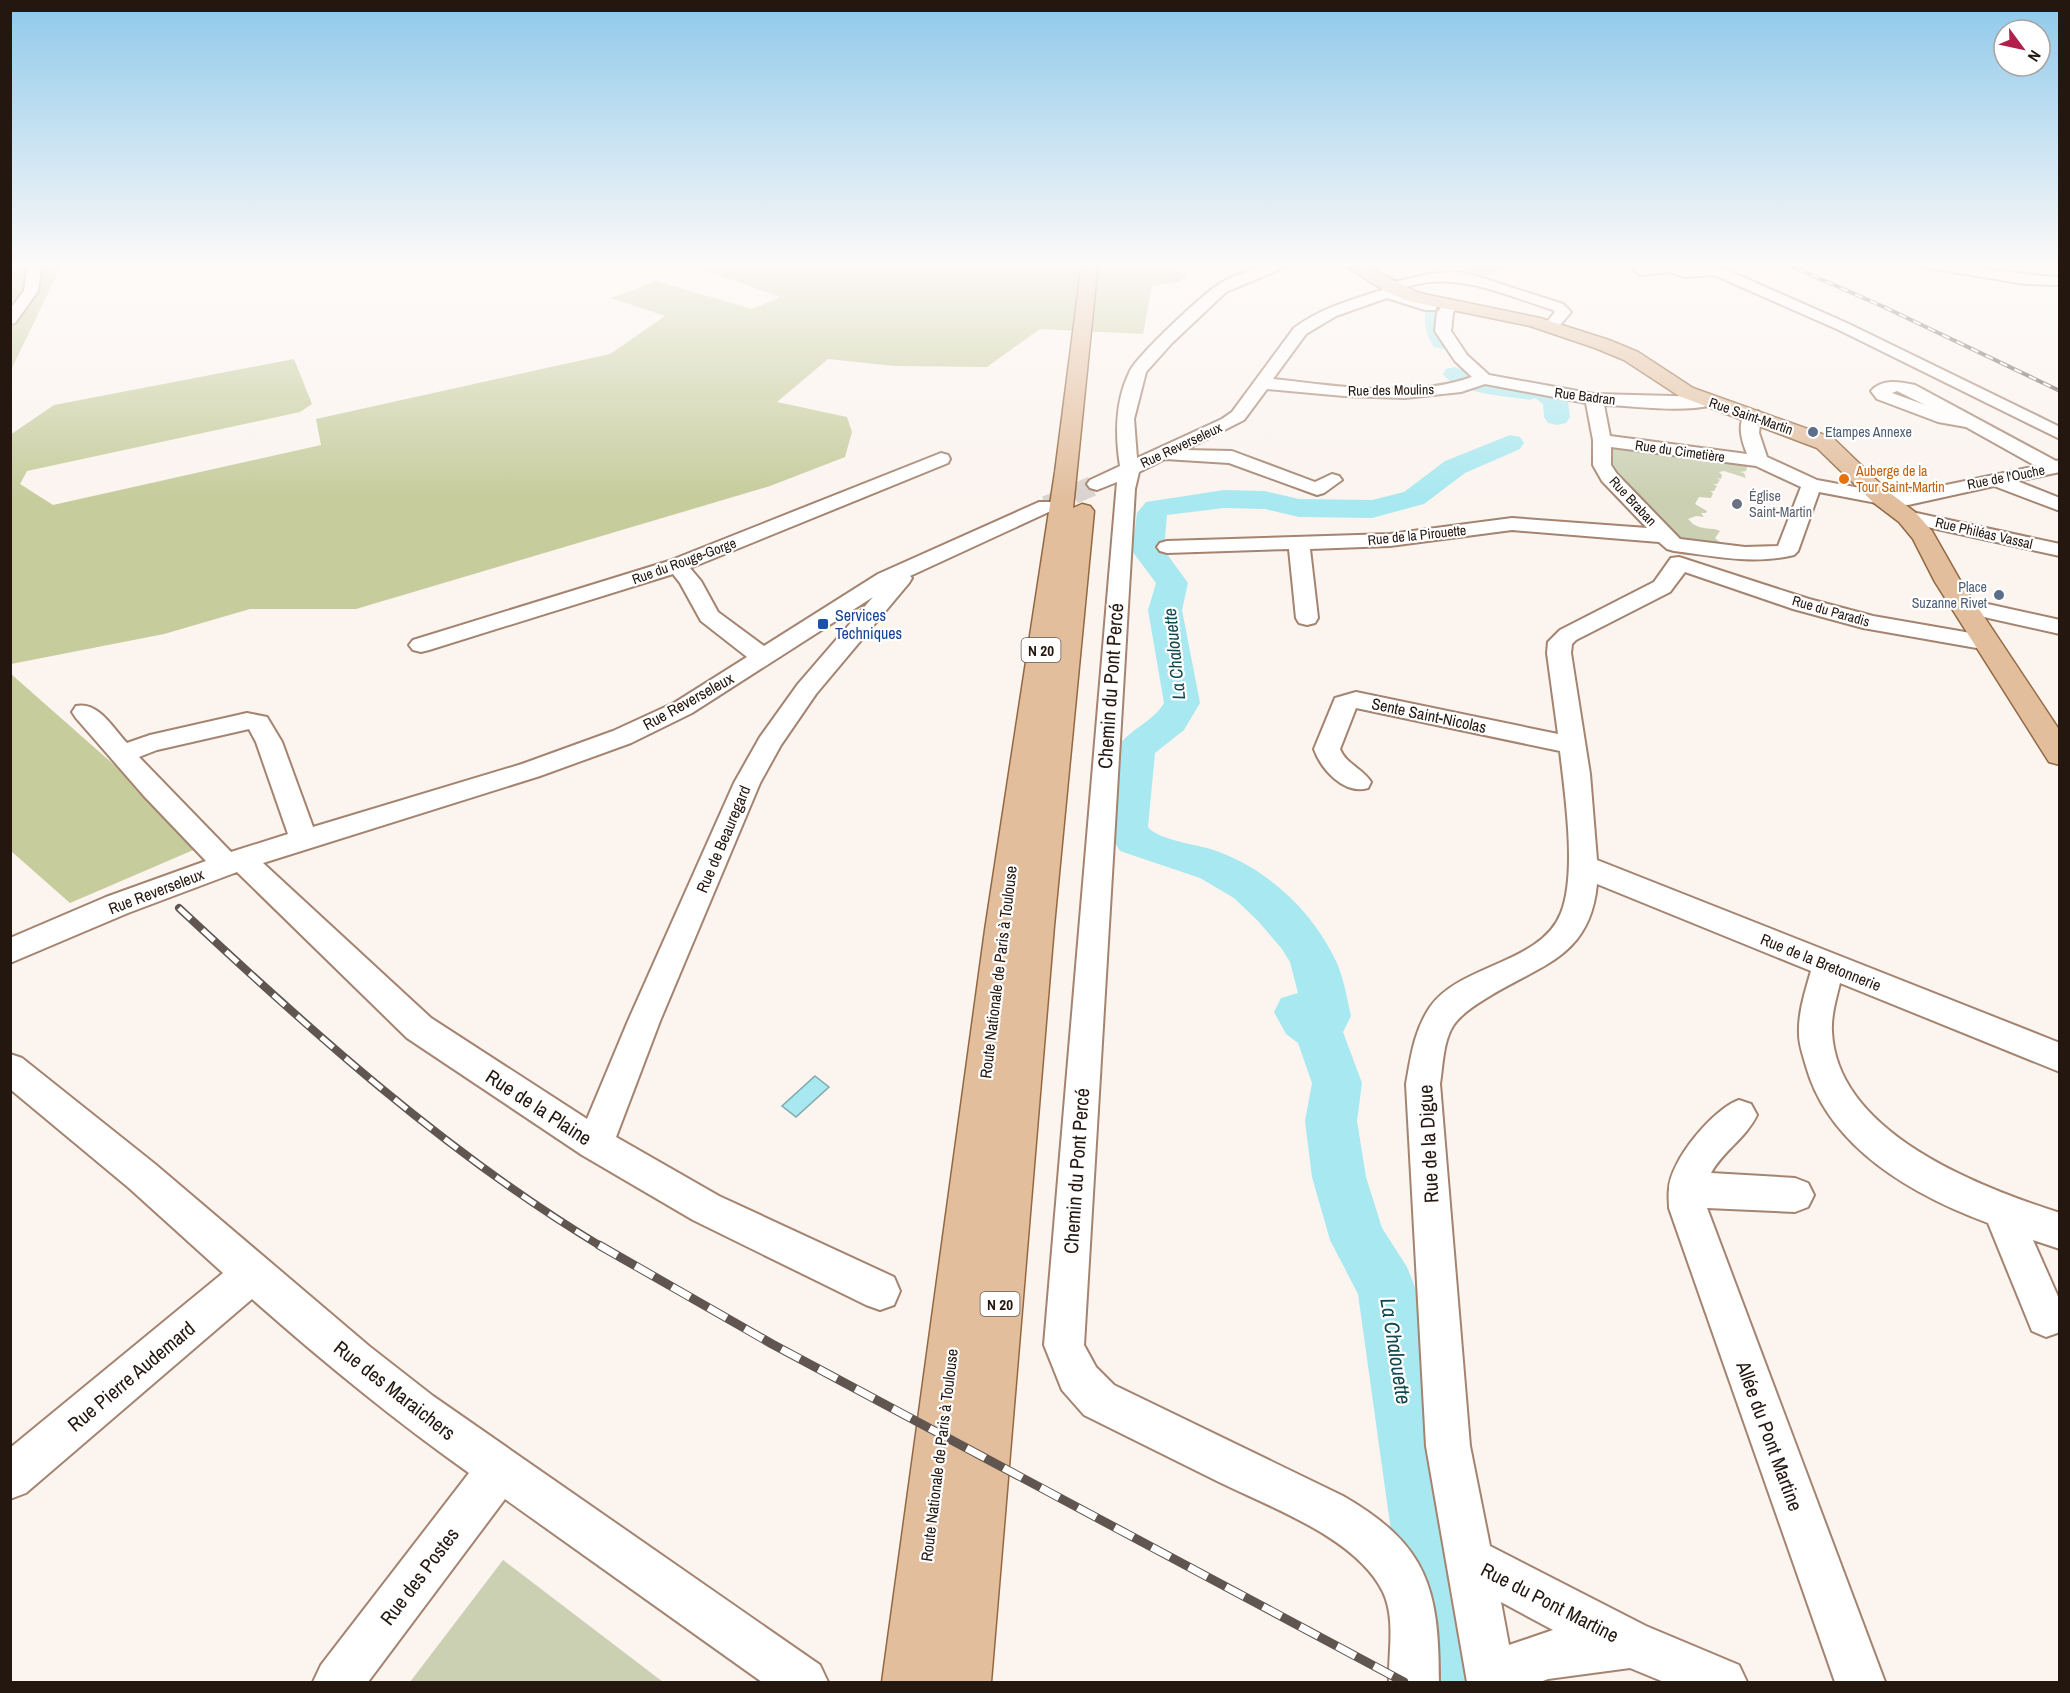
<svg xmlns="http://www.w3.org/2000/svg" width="2070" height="1693" viewBox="0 0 2070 1693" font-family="'Archivo Narrow',sans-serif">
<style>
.green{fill:#cbd0b2}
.forest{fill:#c6cc9c}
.water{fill:#a8e8f0;stroke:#80a9ad;stroke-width:1.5}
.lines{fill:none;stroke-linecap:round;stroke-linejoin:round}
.river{fill:#a8e8f0;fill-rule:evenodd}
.minor-tunnel{stroke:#dbd3ce;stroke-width:20;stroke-dasharray:20 10;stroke-linecap:butt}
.minor-casing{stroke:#a48470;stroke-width:4}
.major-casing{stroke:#936841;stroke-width:3}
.minor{fill:#fff;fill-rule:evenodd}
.major{fill:#e2be9d;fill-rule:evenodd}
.rail-far2-casing{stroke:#61564f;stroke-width:4}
.rail-far1-casing{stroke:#61564f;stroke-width:8}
.rail-casing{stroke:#61564f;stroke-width:9}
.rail-far2{stroke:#fff;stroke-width:2;stroke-dasharray:8;stroke-linecap:butt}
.rail-far1{stroke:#fff;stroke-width:5;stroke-dasharray:16;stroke-linecap:butt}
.rail{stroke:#fff;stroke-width:7;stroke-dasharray:21;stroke-linecap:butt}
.service-dot{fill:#5c6f8a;stroke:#fff;stroke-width:2}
.food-dot{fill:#e8710a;stroke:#fff;stroke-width:2}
.worship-dot{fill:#6b7280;stroke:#fff;stroke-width:2}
.transit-dot{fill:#1a4fb4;stroke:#fff;stroke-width:2}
.labels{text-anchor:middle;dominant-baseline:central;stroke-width:4.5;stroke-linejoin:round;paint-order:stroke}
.far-street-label{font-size:14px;fill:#241710;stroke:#fff}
.far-service-label{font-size:14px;fill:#4e5e75;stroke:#fff;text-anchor:start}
.far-food-label{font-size:14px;fill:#c56008;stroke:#fff;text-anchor:start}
.far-worship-label{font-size:14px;fill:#5b616d;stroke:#fff;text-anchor:start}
.shield{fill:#fff;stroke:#665d58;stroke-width:1.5}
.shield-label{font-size:15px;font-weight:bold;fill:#241710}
.transit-label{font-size:16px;fill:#164399;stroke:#fff;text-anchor:start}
.street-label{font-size:16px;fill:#241710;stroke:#fff}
.water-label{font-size:18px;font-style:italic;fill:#0e484e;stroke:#fff}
.near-street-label{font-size:20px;fill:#241710;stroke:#fff}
.near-water-label{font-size:21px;font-style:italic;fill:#0e484e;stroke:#fff}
</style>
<rect width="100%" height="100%" fill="#fbf4ef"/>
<path class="green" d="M 1614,447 L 1743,464 L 1747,467 L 1746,471 L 1740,472 L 1744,473 L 1746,478 L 1724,471 L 1719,472 L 1722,475 L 1721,479 L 1716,478 L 1720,480 L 1717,484 L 1713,484 L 1717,486 L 1714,491 L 1710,491 L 1713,493 L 1711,498 L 1699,497 L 1695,504 L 1707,511 L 1706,513 L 1701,513 L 1704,517 L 1696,516 L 1688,519 C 1691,521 1692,524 1695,525 C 1703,530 1712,527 1720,531 L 1715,538 L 1721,543 L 1676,538 L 1609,468 L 1608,451 Z
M 503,1560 L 663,1682 L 410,1682 Z"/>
<path class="forest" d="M 11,262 L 63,262 L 11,370 Z
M 711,262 L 1177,262 L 1176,269 L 1187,276 L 1178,282 L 1152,286 L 1143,334 L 1040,329 L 987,367 L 894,366 L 828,359 L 777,402 L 847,417 L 852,432 L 845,457 L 770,486 L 356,609 L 250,609 L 164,634 L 11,664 L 10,435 L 54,405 L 294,359 L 312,404 L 300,412 L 27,471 L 20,484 L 53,505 L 321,445 L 316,419 L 610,354 L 665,316 L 611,298 L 656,281 L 752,309 L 780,297 L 696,267 Z
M 11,674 L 205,845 L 70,903 L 11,851 Z"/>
<path class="water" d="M 815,1076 L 829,1087 L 796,1117 L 782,1106 Z"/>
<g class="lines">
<path class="river" d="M 1485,262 L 1518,262 L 1515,266 L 1464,281 L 1457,279 L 1454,275 L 1457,271 Z
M 1438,299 L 1446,301 L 1449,306 L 1446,319 L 1454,342 L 1450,347 L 1442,349 L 1434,347 C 1425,334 1421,315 1430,301 Z
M 1455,367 L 1476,376 L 1554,389 L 1568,401 L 1570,417 L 1566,423 L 1557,425 L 1548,423 L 1544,417 L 1543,404 L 1535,398 L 1530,400 C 1507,396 1457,394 1443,374 L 1446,369 Z
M 1510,435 L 1520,437 L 1524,443 L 1520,449 L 1465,473 L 1424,504 L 1372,518 L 1299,517 L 1265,509 L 1224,508 L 1167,515 L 1164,550 L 1188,583 L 1182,610 L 1200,703 L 1184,730 L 1155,753 L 1148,827 C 1157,839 1192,844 1207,848 C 1264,865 1312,909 1337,963 C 1344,980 1347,998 1351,1016 L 1343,1032 L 1362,1083 L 1357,1121 L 1366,1177 L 1382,1228 L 1407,1267 L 1415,1287 L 1484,1682 L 1412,1682 L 1358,1294 L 1330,1240 L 1312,1177 L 1305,1121 L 1312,1083 L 1298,1043 L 1286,1034 L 1274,1012 L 1281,998 L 1298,993 L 1290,962 L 1282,949 L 1259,922 L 1234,898 L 1200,878 L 1120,851 L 1106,828 L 1117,748 C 1129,729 1152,723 1164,703 L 1148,610 L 1156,583 L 1132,551 L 1137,513 L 1146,502 L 1224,490 L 1265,491 L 1299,499 L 1372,500 L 1404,492 L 1445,461 Z"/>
<path class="minor-tunnel" d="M 1046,506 L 1097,484"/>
<defs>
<path id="minor" d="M 28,262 L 42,262 L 38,291 L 15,323 L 10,324 L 10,309 L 24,291 Z
M 1275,262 L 1297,262 L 1226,292 L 1172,343 L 1146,372 L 1134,419 L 1137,458 L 1222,419 L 1232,412 L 1294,328 C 1321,308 1351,300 1382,290 L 1386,284 L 1429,274 L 1458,272 L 1473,275 L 1563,304 L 1571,312 L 1556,330 L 1551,332 L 1543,327 L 1555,312 L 1553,310 C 1502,294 1448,267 1396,291 L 1435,304 L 1437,307 L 1435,310 L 1425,310 L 1387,298 L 1336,316 L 1306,334 L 1273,379 C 1338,386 1410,399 1472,377 L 1455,361 L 1435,331 L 1437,313 L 1445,302 L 1450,301 L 1457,305 L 1453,313 L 1451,331 L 1467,355 L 1489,375 L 1594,394 L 1713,397 L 1716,401 L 1713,405 C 1679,413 1639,406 1604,405 L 1610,436 L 1747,454 C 1741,439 1737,425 1746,411 L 1758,411 L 1761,415 L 1759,433 L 1767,457 L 1817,480 L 1882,492 L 1908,493 L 2036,466 L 1966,427 L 1938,422 L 1877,399 L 1871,391 C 1882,378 1901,382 1915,385 L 2056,461 L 2060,460 L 2060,472 L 2017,481 L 2060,498 L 2060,511 L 1994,486 L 1908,505 L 1882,504 L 1819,492 L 1798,551 L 1794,555 C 1754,565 1714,556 1674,551 L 1667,549 L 1659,542 L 1512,530 L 1390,546 L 1310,549 L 1318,618 L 1315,623 L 1307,625 L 1299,623 L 1296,618 L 1289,549 L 1167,553 L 1160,551 L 1157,547 L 1160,543 L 1167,541 L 1390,534 L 1512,518 L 1647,528 L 1602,481 L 1593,465 L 1593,440 L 1586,403 L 1485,384 L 1461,392 L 1405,398 L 1344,396 L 1267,389 L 1244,420 L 1185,450 L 1232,451 L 1315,482 L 1332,474 L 1339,476 L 1342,480 L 1324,493 L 1317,495 L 1229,463 L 1165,459 L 1139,472 L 1135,489 L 1084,1345 L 1096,1367 L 1114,1385 L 1343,1496 C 1428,1545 1439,1589 1439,1682 L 1389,1682 C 1388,1654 1396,1619 1383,1592 C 1357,1538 1270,1507 1219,1482 C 1174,1460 1129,1437 1084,1415 L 1062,1390 L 1044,1345 L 1117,482 L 1097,490 L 1090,488 L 1087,484 L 1090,480 L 1120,466 C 1115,434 1115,401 1130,371 C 1138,355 1198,299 1215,287 C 1231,275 1256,268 1275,262 ZM 1897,391 L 1925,405 L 1892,393 ZM 1611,447 L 1756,466 L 1801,487 L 1778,546 L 1745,547 L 1680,539 L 1617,474 L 1611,465 Z
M 1689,262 L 1709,262 L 1849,324 L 2060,427 L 2060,439 L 1839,330 L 1714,275 L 1685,277 L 1670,272 L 1641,275 L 1634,271 C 1648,257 1680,269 1698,268 Z
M 1910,262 C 1961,262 2009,275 2060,277 L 2060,285 L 2025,284 L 1917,266 Z
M 941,453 L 948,455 L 950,459 L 948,463 L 690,568 L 701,581 L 718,612 L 764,646 L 878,574 L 1039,502 L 1053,502 L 1056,506 L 1053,510 L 910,576 L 912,578 L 909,583 L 816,694 L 781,745 L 760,783 L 660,1021 L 616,1137 L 719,1196 L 894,1277 L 900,1291 L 894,1305 L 880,1310 L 866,1305 L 693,1220 L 582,1155 L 407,1038 L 237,872 L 128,913 L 10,963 L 10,938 L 106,897 L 206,861 L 144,796 L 76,718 L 72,712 L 76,706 C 98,701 113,728 127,743 L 150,735 L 247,713 L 267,717 L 282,742 L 313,827 L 522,764 L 613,731 L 674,703 L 747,657 L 701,621 L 680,583 L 673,574 L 429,650 L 421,652 L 413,650 L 409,645 L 413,640 L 669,561 ZM 873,597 L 798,684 L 760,737 L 734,783 L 628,1021 L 587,1119 L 431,1018 L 263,863 L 540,776 L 631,743 L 692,713 ZM 249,729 L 256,742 L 288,834 L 231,852 L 139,757 L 157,750 Z
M 1907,511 L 2060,544 L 2060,556 L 1900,521 L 1897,517 L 1900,513 Z
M 1679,557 L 1809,599 L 1873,616 L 1988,636 L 1996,638 L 2000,643 L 1996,648 L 1988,650 L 1863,628 L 1793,609 L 1685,572 L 1670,592 L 1576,640 L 1572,644 L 1571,653 L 1590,774 L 1597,860 L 2060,1043 L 2060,1072 L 1840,983 C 1836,999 1831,1016 1832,1032 C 1837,1133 1979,1187 2060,1213 L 2060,1249 L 2033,1240 L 2060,1301 L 2060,1332 L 2046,1337 L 2032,1331 L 1988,1223 C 1913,1195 1829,1148 1806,1066 C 1803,1055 1799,1045 1799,1034 C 1798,1013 1805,992 1811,971 L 1597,884 C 1590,959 1538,965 1485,999 C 1474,1006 1461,1014 1453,1026 C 1443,1042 1443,1065 1440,1084 L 1470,1446 L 1490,1546 L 1646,1626 L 1739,1665 L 1747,1682 L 1664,1682 L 1630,1668 L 1548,1679 L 1540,1682 L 1467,1682 L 1426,1446 L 1406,1084 C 1411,1056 1414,1031 1430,1007 C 1460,964 1541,964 1561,913 C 1577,873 1565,795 1560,751 L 1356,708 L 1340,749 C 1345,763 1363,769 1371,782 L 1368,788 C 1344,795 1321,769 1314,749 L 1335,698 L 1356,692 L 1558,734 L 1547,653 L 1548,642 L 1560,630 L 1654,582 L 1671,558 ZM 1501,1602 L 1553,1630 L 1509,1645 Z
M 1965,599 L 2060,620 L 2060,634 L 1957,611 L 1954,606 L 1957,601 Z
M 10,1054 L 22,1058 L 155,1164 L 369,1346 L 433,1396 L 820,1665 L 828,1682 L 762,1682 L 505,1499 L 368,1682 L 313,1682 L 321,1665 L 469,1473 C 393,1419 322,1361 252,1299 L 26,1493 L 10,1499 L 10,1448 L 223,1273 L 129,1188 L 10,1089 Z
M 1739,1100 L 1751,1104 L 1757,1115 C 1746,1138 1723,1151 1711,1173 L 1795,1178 L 1808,1183 L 1814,1195 L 1808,1207 L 1795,1212 L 1707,1208 L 1885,1682 L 1835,1682 L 1669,1208 C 1669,1202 1668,1195 1669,1189 C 1670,1161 1713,1109 1739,1100 Z"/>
<path id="major" d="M 1082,262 L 1098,262 L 1073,508 L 1082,504 L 1090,506 L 1094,511 L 1054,926 L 991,1682 L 882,1682 L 985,930 L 1055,472 Z
M 1339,262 L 1359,262 L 1419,293 L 1540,318 L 1609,340 L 1638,352 L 1693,388 L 1833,438 L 1890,493 L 1915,512 L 1932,531 L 1961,582 L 2060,731 L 2060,765 L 2049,762 L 1935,582 L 1913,539 L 1899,522 L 1874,503 L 1817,448 L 1679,396 L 1624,360 L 1595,348 L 1530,326 L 1408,301 L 1385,291 Z"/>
</defs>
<use href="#minor" class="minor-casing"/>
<use href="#major" class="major-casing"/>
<use href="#minor" class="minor"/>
<use href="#major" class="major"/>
<defs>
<path id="rail-far2" d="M 1782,262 L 1884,307 L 2060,391"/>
<path id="rail-far1" d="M 179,908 C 311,1031 446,1153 602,1247"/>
<path id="rail" d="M 599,1245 L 772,1344 L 1404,1682"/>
</defs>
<use href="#rail-far2" class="rail-far2-casing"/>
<use href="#rail-far1" class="rail-far1-casing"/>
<use href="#rail" class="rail-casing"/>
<use href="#rail-far2" class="rail-far2"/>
<use href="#rail-far1" class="rail-far1"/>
<use href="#rail" class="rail"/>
</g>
<linearGradient id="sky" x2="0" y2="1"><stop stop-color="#8ec9eb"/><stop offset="0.53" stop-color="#fdfaf8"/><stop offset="1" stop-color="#fdfaf8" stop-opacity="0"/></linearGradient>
<rect width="2070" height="499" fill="url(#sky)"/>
<g class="service-dot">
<circle cx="1813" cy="432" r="6"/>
<circle cx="1999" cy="595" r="6"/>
</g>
<circle class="food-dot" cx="1844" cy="479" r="6"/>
<circle class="worship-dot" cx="1737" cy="504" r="6"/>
<rect class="transit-dot" x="817" y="618" width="12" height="12" rx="3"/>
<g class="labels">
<g class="far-street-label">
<text transform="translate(1391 390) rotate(-1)">Rue des Moulins</text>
<text transform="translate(1585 396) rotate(7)">Rue Badran</text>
<text transform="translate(1751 416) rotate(19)">Rue Saint-Martin</text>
<text transform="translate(1181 445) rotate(-25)">Rue Reverseleux</text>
<text transform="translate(1680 451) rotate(8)">Rue du Cimetière</text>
<text transform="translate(2006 477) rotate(-11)">Rue de l'Ouche</text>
<text transform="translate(1633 501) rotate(47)">Rue Braban</text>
<text transform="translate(1984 533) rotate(13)">Rue Philéas Vassal</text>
<text transform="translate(1417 535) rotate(-6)">Rue de la Pirouette</text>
<text transform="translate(684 561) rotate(-20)">Rue du Rouge-Gorge</text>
<text transform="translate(1831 611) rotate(16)">Rue du Paradis</text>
</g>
<g class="far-service-label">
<text x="1825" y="432">Etampes Annexe</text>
<text x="1987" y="587" text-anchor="end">Place<tspan x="1987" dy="16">Suzanne Rivet</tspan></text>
</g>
<g class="far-food-label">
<text x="1856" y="471">Auberge de la<tspan x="1856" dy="16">Tour Saint-Martin</tspan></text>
</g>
<g class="far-worship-label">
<text x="1749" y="496">Église<tspan x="1749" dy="16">Saint-Martin</tspan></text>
</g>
<g class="shield">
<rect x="1021.5" y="638" width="39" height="24" rx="4.5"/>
<rect x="980.5" y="1292" width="39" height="24" rx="4.5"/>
</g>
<g class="shield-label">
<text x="1041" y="650">N 20</text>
<text x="1000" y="1304">N 20</text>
</g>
<g class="transit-label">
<text x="835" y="615">Services<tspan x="835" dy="18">Techniques</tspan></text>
</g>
<g class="street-label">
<text transform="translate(688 701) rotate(-29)">Rue Reverseleux</text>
<text transform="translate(1429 715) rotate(12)">Sente Saint-Nicolas</text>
<text transform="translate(723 839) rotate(-67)">Rue de Beauregard</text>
<text transform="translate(156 891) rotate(-21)">Rue Reverseleux</text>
<text transform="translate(1821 962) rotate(22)">Rue de la Bretonnerie</text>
<text transform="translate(998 972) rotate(-83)">Route Nationale de Paris à Toulouse</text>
<text transform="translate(939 1455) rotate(-83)">Route Nationale de Paris à Toulouse</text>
</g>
<g class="water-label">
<text transform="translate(1174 654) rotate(-96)">La Chalouette</text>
</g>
<g class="near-street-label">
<text transform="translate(1110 686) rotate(-86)">Chemin du Pont Percé</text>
<text transform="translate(539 1107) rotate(33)">Rue de la Plaine</text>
<text transform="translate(1428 1144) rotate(-93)">Rue de la Digue</text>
<text transform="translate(1076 1171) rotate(-86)">Chemin du Pont Percé</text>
<text transform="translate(131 1376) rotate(-40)">Rue Pierre Audemard</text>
<text transform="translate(395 1390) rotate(38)">Rue des Maraichers</text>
<text transform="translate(1770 1436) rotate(70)">Allée du Pont Martine</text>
<text transform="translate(419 1576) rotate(-53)">Rue des Postes</text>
<text transform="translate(1550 1602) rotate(27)">Rue du Pont Martine</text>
</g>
<g class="near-water-label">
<text transform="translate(1396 1351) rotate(81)">La Chalouette</text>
</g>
</g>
<rect width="2070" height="1693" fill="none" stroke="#241710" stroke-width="24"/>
<g transform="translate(2022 48) rotate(123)"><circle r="28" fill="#ffffff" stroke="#a7a29f" stroke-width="1.5"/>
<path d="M0-4.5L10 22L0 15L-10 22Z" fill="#b11f4c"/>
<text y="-9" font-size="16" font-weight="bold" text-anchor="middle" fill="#241710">N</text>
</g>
</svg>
